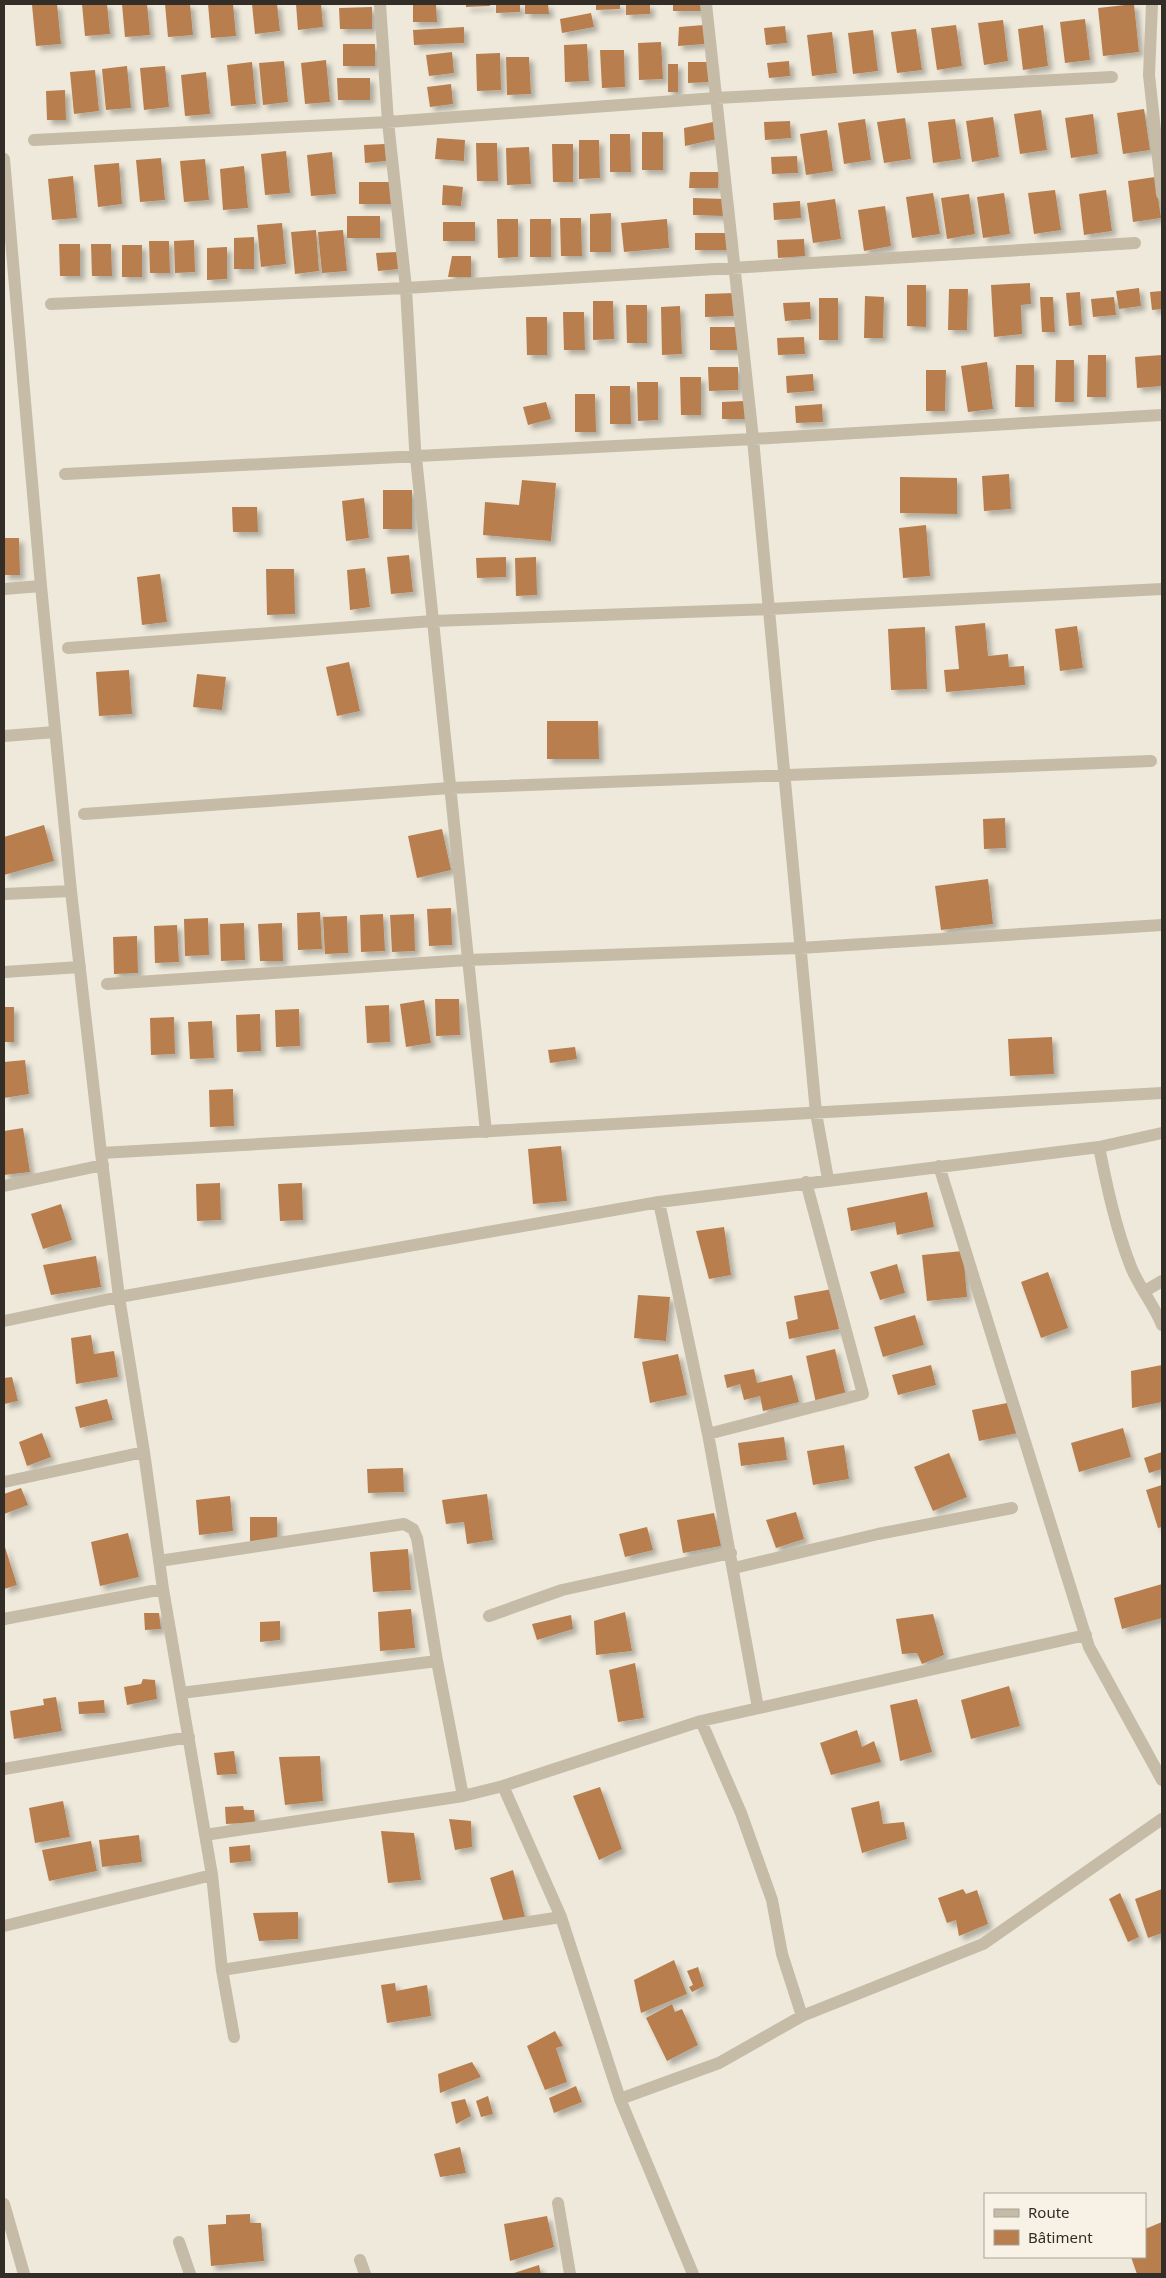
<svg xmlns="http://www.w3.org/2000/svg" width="1166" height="2278" viewBox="0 0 1166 2278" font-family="'Noto Sans',sans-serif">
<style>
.building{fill:#b87e4d;filter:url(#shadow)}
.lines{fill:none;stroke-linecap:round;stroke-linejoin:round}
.street{stroke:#c5bba7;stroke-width:12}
</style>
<defs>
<filter id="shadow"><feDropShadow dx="4.5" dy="4.5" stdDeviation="2.5" flood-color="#0004"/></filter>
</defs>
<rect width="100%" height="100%" fill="#eee9da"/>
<path class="building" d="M 57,4 L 61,44 L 36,46 L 32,5 Z
M 82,4 L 107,4 L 110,34 L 85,36 Z
M 122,4 L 147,4 L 150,35 L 125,37 Z
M 165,4 L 190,4 L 193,35 L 168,37 Z
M 208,4 L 233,4 L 236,36 L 211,38 Z
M 252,4 L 277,4 L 280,31 L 255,34 Z
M 296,4 L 321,4 L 323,27 L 298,30 Z
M 413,4 L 436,4 L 437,22 L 413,22 Z
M 466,4 L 490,4 L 490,6 L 466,7 Z
M 496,4 L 520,4 L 520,12 L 496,13 Z
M 525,4 L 548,4 L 549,14 L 525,14 Z
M 596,4 L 620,4 L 620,9 L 596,10 Z
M 626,4 L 650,4 L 650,14 L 626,15 Z
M 673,4 L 702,4 L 702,11 L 673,11 Z
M 1134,4 L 1139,52 L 1103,56 L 1098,8 Z
M 372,7 L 372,29 L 340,29 L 339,8 Z
M 591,13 L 594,27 L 562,33 L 560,19 Z
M 1085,19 L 1090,60 L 1065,63 L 1060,22 Z
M 1003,20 L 1008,61 L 984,65 L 978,23 Z
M 704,25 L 705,44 L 678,46 L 679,27 Z
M 956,25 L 962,66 L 937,70 L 931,28 Z
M 1043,25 L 1048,66 L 1023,70 L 1018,29 Z
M 785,26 L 787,43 L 766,45 L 764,28 Z
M 464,27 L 464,43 L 414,45 L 413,30 Z
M 916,29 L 922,70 L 897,73 L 891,32 Z
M 873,30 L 878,71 L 853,74 L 848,33 Z
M 832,32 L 837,73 L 812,76 L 807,35 Z
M 661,42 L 663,79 L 639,80 L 638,43 Z
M 343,44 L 375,44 L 375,66 L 343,66 Z
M 587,44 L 589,81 L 565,82 L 564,45 Z
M 600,50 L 624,50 L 625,87 L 602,88 Z
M 452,52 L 454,73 L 429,76 L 426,55 Z
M 500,53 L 501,90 L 477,91 L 476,54 Z
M 506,57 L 529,57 L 531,94 L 507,95 Z
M 326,60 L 330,102 L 305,104 L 301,63 Z
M 284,61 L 288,102 L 263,105 L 259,63 Z
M 789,61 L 790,76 L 769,78 L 767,63 Z
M 252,62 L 256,104 L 231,106 L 227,65 Z
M 688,62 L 711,62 L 711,82 L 688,83 Z
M 668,64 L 678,64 L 678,92 L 668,92 Z
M 127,66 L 131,108 L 106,110 L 102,69 Z
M 165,66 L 169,107 L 144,110 L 140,68 Z
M 95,70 L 99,111 L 74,114 L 70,72 Z
M 206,72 L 210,114 L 185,116 L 181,75 Z
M 337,78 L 370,78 L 370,100 L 338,100 Z
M 451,84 L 453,104 L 430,107 L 427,87 Z
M 65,90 L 66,120 L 47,120 L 46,91 Z
M 1144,109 L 1150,150 L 1123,154 L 1117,113 Z
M 1041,110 L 1047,150 L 1020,154 L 1014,114 Z
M 1093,114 L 1098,154 L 1071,158 L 1065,118 Z
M 993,117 L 999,157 L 972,162 L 966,121 Z
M 905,118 L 911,159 L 884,163 L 877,122 Z
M 865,119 L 871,160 L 844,164 L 838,123 Z
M 955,119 L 961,159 L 933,163 L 928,122 Z
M 790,121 L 791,138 L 765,140 L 764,122 Z
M 713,122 L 717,139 L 685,146 L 684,128 Z
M 827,130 L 833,171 L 806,175 L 800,134 Z
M 642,132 L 663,132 L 663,170 L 642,170 Z
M 610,134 L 630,134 L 631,172 L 610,172 Z
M 437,138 L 465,140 L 464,161 L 435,159 Z
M 579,140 L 599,140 L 600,178 L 579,179 Z
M 476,143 L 497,143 L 498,181 L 477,181 Z
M 385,144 L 386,161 L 365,163 L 364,145 Z
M 552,144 L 573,144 L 573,182 L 553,182 Z
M 529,147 L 531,184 L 507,185 L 506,148 Z
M 286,151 L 290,193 L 265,195 L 261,154 Z
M 332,152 L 336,194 L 311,196 L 307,155 Z
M 797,156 L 798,173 L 772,174 L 771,157 Z
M 161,158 L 165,200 L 140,202 L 136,160 Z
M 205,159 L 209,200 L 184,202 L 180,161 Z
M 119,163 L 122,204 L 98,207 L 94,165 Z
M 244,166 L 248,208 L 223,210 L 220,169 Z
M 690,172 L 719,172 L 718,188 L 689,188 Z
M 73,176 L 77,218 L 52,220 L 48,179 Z
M 1155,177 L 1161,218 L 1133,222 L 1128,181 Z
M 359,182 L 391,182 L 391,204 L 359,204 Z
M 443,185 L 463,187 L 461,206 L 442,205 Z
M 1055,190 L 1061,230 L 1034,234 L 1028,193 Z
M 1106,190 L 1112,231 L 1084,235 L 1079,194 Z
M 933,193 L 940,234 L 912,238 L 906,197 Z
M 1004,193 L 1010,234 L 983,238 L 977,197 Z
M 969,194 L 975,234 L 947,239 L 941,198 Z
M 693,198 L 726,199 L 725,216 L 693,215 Z
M 835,199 L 841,239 L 813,243 L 807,203 Z
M 800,201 L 801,218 L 774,220 L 773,203 Z
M 885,206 L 891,246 L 864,251 L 858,210 Z
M 611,213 L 611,252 L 590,252 L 590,214 Z
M 347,216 L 380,216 L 380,238 L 347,238 Z
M 560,218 L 581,218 L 582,256 L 561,256 Z
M 497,219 L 518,219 L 518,257 L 498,258 Z
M 530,219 L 551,219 L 551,257 L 530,257 Z
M 667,219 L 669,248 L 624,252 L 621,223 Z
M 443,222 L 475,222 L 475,241 L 443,241 Z
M 282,223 L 286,264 L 261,267 L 257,225 Z
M 316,230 L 319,271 L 295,274 L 291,232 Z
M 343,230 L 347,271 L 322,273 L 318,232 Z
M 695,233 L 730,233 L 730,250 L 695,250 Z
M 254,237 L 254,269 L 234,269 L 234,238 Z
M 804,239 L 805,256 L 778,258 L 777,240 Z
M 194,240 L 195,272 L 175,273 L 174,241 Z
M 149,241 L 169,241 L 170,273 L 150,273 Z
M 59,244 L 80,244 L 80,276 L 60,276 Z
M 91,244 L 111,244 L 112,276 L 92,276 Z
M 122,245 L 142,245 L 142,277 L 122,277 Z
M 227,247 L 227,279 L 207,280 L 207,248 Z
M 397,252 L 399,269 L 378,271 L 376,253 Z
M 452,256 L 471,256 L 471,277 L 448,277 Z
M 1030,283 L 1031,304 L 1021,305 L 1022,334 L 994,337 L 991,285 Z
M 907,285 L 926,285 L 926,327 L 907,326 Z
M 1139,288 L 1141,306 L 1119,309 L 1116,291 Z
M 949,289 L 968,289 L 967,330 L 948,330 Z
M 1162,291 L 1162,309 L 1152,310 L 1150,292 Z
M 1080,292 L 1082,325 L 1069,326 L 1066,293 Z
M 735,293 L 735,316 L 705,317 L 705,294 Z
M 865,296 L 884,297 L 883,338 L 864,338 Z
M 1040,297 L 1053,297 L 1055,332 L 1042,332 Z
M 1114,297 L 1116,315 L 1093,317 L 1091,299 Z
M 819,298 L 838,298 L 838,340 L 819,340 Z
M 593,301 L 613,301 L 614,339 L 593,340 Z
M 810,302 L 811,319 L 785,321 L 783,303 Z
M 626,305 L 647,305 L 647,343 L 627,343 Z
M 680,306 L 682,354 L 662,355 L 661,307 Z
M 563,312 L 584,312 L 585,350 L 564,350 Z
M 526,317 L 547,317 L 547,355 L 527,355 Z
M 710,327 L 739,327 L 740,350 L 710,350 Z
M 804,337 L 805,354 L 778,355 L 777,338 Z
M 1088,355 L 1106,355 L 1106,397 L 1087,397 Z
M 1162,355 L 1162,386 L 1137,388 L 1135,357 Z
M 1056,360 L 1074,360 L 1074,402 L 1055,402 Z
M 987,362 L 993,409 L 968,412 L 961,366 Z
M 1016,365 L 1034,365 L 1034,407 L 1015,407 Z
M 708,367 L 738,367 L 738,390 L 709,391 Z
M 926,370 L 946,370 L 945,411 L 926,411 Z
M 813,374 L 814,391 L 787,393 L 786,376 Z
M 680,377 L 701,377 L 701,415 L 681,415 Z
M 637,382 L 658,382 L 658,420 L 638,421 Z
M 610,386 L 630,386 L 631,424 L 610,424 Z
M 575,394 L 595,394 L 596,432 L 575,432 Z
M 744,401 L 745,419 L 722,419 L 722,402 Z
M 546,402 L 551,419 L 528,425 L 523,407 Z
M 822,404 L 823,422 L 796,423 L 795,406 Z
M 1009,474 L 1011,509 L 984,511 L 982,476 Z
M 900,477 L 957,478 L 957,514 L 900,513 Z
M 522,480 L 556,483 L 551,541 L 483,535 L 485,502 L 519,505 Z
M 383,490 L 412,490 L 412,529 L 383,529 Z
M 364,498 L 369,538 L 346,541 L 342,501 Z
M 232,507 L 257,507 L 258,532 L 233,532 Z
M 926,525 L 930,576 L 903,578 L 899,528 Z
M 4,538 L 19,538 L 20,575 L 4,575 Z
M 409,555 L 413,592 L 391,594 L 387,557 Z
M 506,557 L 506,577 L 477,578 L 476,558 Z
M 536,557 L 537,595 L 516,596 L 515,558 Z
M 365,568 L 370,607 L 350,610 L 347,570 Z
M 266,569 L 294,569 L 295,614 L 267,615 Z
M 160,574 L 167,622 L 142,625 L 137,577 Z
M 985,623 L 988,656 L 1008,654 L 1009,667 L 1024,666 L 1025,685 L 946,692 L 944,670 L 959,669 L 955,626 Z
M 1077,626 L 1083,668 L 1060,671 L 1055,629 Z
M 925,627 L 927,689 L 891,690 L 888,629 Z
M 349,662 L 360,711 L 337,716 L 326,667 Z
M 129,670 L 132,714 L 99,716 L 96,672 Z
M 197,674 L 226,677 L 222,710 L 193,707 Z
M 547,721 L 598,721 L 599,759 L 547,759 Z
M 1005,818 L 1006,848 L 984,849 L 983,819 Z
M 44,825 L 54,861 L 4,875 L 4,837 Z
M 442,829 L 451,870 L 417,878 L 408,836 Z
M 988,879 L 993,924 L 941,930 L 935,886 Z
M 451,908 L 452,945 L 429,946 L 427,909 Z
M 320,912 L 322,949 L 298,950 L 297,913 Z
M 383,914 L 385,951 L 361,952 L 360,915 Z
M 414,914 L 415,951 L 392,952 L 390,915 Z
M 347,916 L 348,953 L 325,954 L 323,917 Z
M 208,918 L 209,955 L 185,956 L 184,919 Z
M 244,923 L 245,960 L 221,961 L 220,924 Z
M 282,923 L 283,961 L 260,961 L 258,924 Z
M 177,925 L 179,962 L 155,963 L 154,926 Z
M 137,936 L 138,973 L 114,974 L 113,937 Z
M 435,999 L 459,999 L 460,1035 L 436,1036 Z
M 424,1000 L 431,1043 L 406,1047 L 400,1004 Z
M 389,1005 L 390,1042 L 367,1043 L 365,1006 Z
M 4,1007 L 14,1007 L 14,1042 L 4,1042 Z
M 299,1009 L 300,1046 L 276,1047 L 275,1010 Z
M 260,1014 L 261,1051 L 237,1052 L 236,1015 Z
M 174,1017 L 175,1054 L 151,1055 L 150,1018 Z
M 212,1021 L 214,1058 L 190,1059 L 188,1022 Z
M 1052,1037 L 1054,1074 L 1010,1076 L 1008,1039 Z
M 575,1047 L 577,1059 L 550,1063 L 548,1050 Z
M 25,1060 L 29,1094 L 4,1098 L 4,1062 Z
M 233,1089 L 234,1126 L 210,1127 L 209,1090 Z
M 23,1128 L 30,1172 L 4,1175 L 4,1131 Z
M 561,1146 L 567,1201 L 533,1204 L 528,1149 Z
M 220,1183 L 221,1220 L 197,1221 L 196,1184 Z
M 302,1183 L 303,1220 L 280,1221 L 278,1184 Z
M 927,1192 L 934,1227 L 897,1235 L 895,1222 L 851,1231 L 847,1208 Z
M 61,1204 L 72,1240 L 43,1249 L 31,1214 Z
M 724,1227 L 731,1275 L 709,1279 L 696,1231 Z
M 963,1251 L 967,1297 L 927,1301 L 922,1255 Z
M 96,1256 L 101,1287 L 51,1295 L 43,1265 Z
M 897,1264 L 905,1293 L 880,1300 L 870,1272 Z
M 1048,1272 L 1068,1328 L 1041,1338 L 1021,1282 Z
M 832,1289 L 839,1329 L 789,1339 L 786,1322 L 798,1319 L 794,1296 Z
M 638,1295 L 670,1297 L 666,1341 L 634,1338 Z
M 915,1315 L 924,1345 L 883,1357 L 874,1327 Z
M 91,1335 L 94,1354 L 114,1351 L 118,1377 L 76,1384 L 71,1338 Z
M 835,1349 L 846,1396 L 816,1403 L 806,1356 Z
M 678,1354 L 687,1395 L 650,1403 L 642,1362 Z
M 931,1365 L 936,1385 L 898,1395 L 892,1375 Z
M 1162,1365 L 1162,1402 L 1132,1408 L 1131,1371 Z
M 754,1369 L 757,1383 L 792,1375 L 799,1402 L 763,1411 L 760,1396 L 744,1400 L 740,1384 L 727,1388 L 724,1375 Z
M 12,1377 L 18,1401 L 4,1404 L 4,1378 Z
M 107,1399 L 113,1420 L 80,1428 L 75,1407 Z
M 1012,1402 L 1018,1433 L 979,1441 L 972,1410 Z
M 1123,1428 L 1131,1457 L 1079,1472 L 1071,1443 Z
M 42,1433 L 51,1457 L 27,1466 L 19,1442 Z
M 784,1437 L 787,1460 L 741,1466 L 738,1443 Z
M 844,1445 L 849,1479 L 813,1485 L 807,1451 Z
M 1162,1452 L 1162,1469 L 1149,1473 L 1144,1458 Z
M 949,1453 L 967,1497 L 933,1511 L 914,1467 Z
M 403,1468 L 404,1492 L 368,1493 L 367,1469 Z
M 1162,1485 L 1162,1527 L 1158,1528 L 1146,1490 Z
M 21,1488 L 28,1505 L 4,1514 L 4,1494 Z
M 487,1494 L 493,1540 L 467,1544 L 464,1522 L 446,1524 L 442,1500 Z
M 230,1496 L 233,1531 L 199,1535 L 196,1500 Z
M 796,1512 L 804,1539 L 776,1548 L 766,1520 Z
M 714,1513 L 721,1546 L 683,1553 L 677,1520 Z
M 250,1517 L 277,1517 L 277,1541 L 250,1541 Z
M 647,1527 L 653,1550 L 625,1557 L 619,1534 Z
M 128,1533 L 139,1577 L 100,1586 L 91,1542 Z
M 4,1544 L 17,1585 L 4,1589 Z
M 408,1549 L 411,1590 L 373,1592 L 370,1552 Z
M 1162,1584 L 1162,1618 L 1122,1629 L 1114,1598 Z
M 411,1609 L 415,1648 L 380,1651 L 378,1612 Z
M 625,1612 L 632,1651 L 596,1655 L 594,1621 Z
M 144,1613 L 159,1613 L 161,1629 L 145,1630 Z
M 933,1614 L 944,1655 L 922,1664 L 917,1653 L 902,1654 L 896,1619 Z
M 571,1615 L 573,1629 L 537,1640 L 532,1624 Z
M 280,1621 L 280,1640 L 260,1642 L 260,1622 Z
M 635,1663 L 644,1718 L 618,1722 L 609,1670 Z
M 143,1679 L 155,1680 L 157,1699 L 127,1705 L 124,1687 L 141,1684 Z
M 1009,1686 L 1020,1726 L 971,1739 L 961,1700 Z
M 56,1697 L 62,1731 L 14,1739 L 10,1711 L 44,1705 L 43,1699 Z
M 917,1699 L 932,1752 L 900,1761 L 890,1705 Z
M 104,1700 L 105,1713 L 79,1714 L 78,1702 Z
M 857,1730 L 862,1747 L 874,1741 L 881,1762 L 831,1775 L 820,1743 Z
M 234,1751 L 237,1774 L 217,1775 L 214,1753 Z
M 320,1756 L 323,1801 L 285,1805 L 279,1757 Z
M 600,1787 L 622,1849 L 599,1860 L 573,1796 Z
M 63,1801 L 70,1837 L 35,1843 L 29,1808 Z
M 879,1801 L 883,1824 L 904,1822 L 907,1839 L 862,1853 L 851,1808 Z
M 243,1806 L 244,1810 L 254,1810 L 255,1822 L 226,1824 L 225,1807 Z
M 449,1819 L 471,1821 L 472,1847 L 455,1850 Z
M 381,1831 L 414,1833 L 421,1880 L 388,1883 Z
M 139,1835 L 142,1862 L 102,1867 L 99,1840 Z
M 91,1841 L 97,1871 L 49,1881 L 42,1850 Z
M 250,1845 L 251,1861 L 230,1863 L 229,1847 Z
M 513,1870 L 525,1917 L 504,1923 L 490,1878 Z
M 963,1889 L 966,1894 L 977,1890 L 988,1924 L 959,1936 L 956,1920 L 947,1923 L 938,1898 Z
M 1162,1889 L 1162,1933 L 1148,1938 L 1135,1899 Z
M 1120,1893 L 1139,1937 L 1128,1942 L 1109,1899 Z
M 298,1912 L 298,1939 L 259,1941 L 253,1913 Z
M 674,1960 L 687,1994 L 641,2013 L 634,1980 Z
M 698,1967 L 704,1986 L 692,1992 L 689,1987 L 693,1985 L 687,1971 Z
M 395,1983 L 396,1991 L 427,1985 L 431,2016 L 387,2023 L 381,1985 Z
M 672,2004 L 675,2012 L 682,2009 L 698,2045 L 667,2061 L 646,2018 Z
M 555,2031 L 563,2046 L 556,2048 L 567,2082 L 545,2090 L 527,2046 Z
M 472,2062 L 481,2077 L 440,2093 L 438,2074 Z
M 576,2086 L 582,2102 L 554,2113 L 549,2098 Z
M 488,2096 L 493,2114 L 481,2117 L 476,2101 Z
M 465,2099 L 471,2116 L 456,2124 L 451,2102 Z
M 460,2147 L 466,2173 L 440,2177 L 434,2154 Z
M 250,2214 L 250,2223 L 261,2223 L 264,2261 L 211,2266 L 208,2225 L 226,2224 L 226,2215 Z
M 547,2216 L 554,2247 L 510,2261 L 504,2224 Z
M 1162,2222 L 1162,2273 L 1137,2274 L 1131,2257 L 1145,2257 L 1145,2229 Z
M 539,2265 L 541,2274 L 515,2274 L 514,2273 Z"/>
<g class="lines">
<path class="street" d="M 380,4 L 388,122 L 406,288 L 415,448 L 486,1132
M 706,4 L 753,439 L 816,1113 L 828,1179
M 1152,4 L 1149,75 L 1162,194
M 34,140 L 388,122 L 716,98 L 1112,77
M 4,159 L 41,586 L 71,891 L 101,1153 L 119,1297 L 144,1452 L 163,1589 L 212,1875 L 222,1970 L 561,1917
M 51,304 L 406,288 L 1135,243
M 65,474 L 753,439 L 1162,415
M 4,589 L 41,586
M 68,648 L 433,621 L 769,609 L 1162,589
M 4,736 L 55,732
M 84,814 L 450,788 L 1151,761
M 4,894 L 71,891
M 4,972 L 80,967
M 107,984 L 467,960 L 800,948 L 1162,925
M 1099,1147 C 1107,1187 1116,1229 1131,1267 C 1139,1287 1154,1305 1162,1325
M 101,1153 L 1162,1093
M 939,1166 L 1089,1647 L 1162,1780
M 4,1186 L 103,1165
M 659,1202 L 708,1434 L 758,1708
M 1145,1291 L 1162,1281
M 4,1321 L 119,1297 L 659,1202 L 1099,1147 L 1162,1133
M 708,1434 L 863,1394 L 806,1182
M 4,1482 L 144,1452
M 159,1561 L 404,1524 L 413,1529 L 417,1538 L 437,1661 L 463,1796 L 503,1786 L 701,1721 L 1086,1635
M 734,1568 L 878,1534 L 1012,1508
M 489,1616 L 562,1590 L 731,1553
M 4,1619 L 163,1589
M 181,1693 L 437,1661
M 701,1721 L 741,1813 L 772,1900 L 782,1954 L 802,2016
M 4,1769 L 189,1737
M 503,1786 L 561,1917 L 620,2099 L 693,2274
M 205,1835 L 463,1796
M 4,1926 L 212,1875
M 222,1970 L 234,2037
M 620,2099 L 719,2063 L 802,2016 L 983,1944 L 1162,1819
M 558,2203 L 570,2274
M 4,2204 L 24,2274
M 179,2242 L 190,2274
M 360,2260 L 365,2274"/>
</g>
<rect width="1166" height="2278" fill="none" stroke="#322d27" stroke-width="10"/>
<rect x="984" y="2193" width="162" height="65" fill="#f7f2e5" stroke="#a8a399"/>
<rect x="994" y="2209" width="25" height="8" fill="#c5bba7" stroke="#a8a399"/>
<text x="1028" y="2218" font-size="15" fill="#322d27">Route</text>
<rect x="994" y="2230" width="25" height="15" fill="#b87e4d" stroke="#a8a399"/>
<text x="1028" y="2243" font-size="15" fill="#322d27">Bâtiment</text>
</svg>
